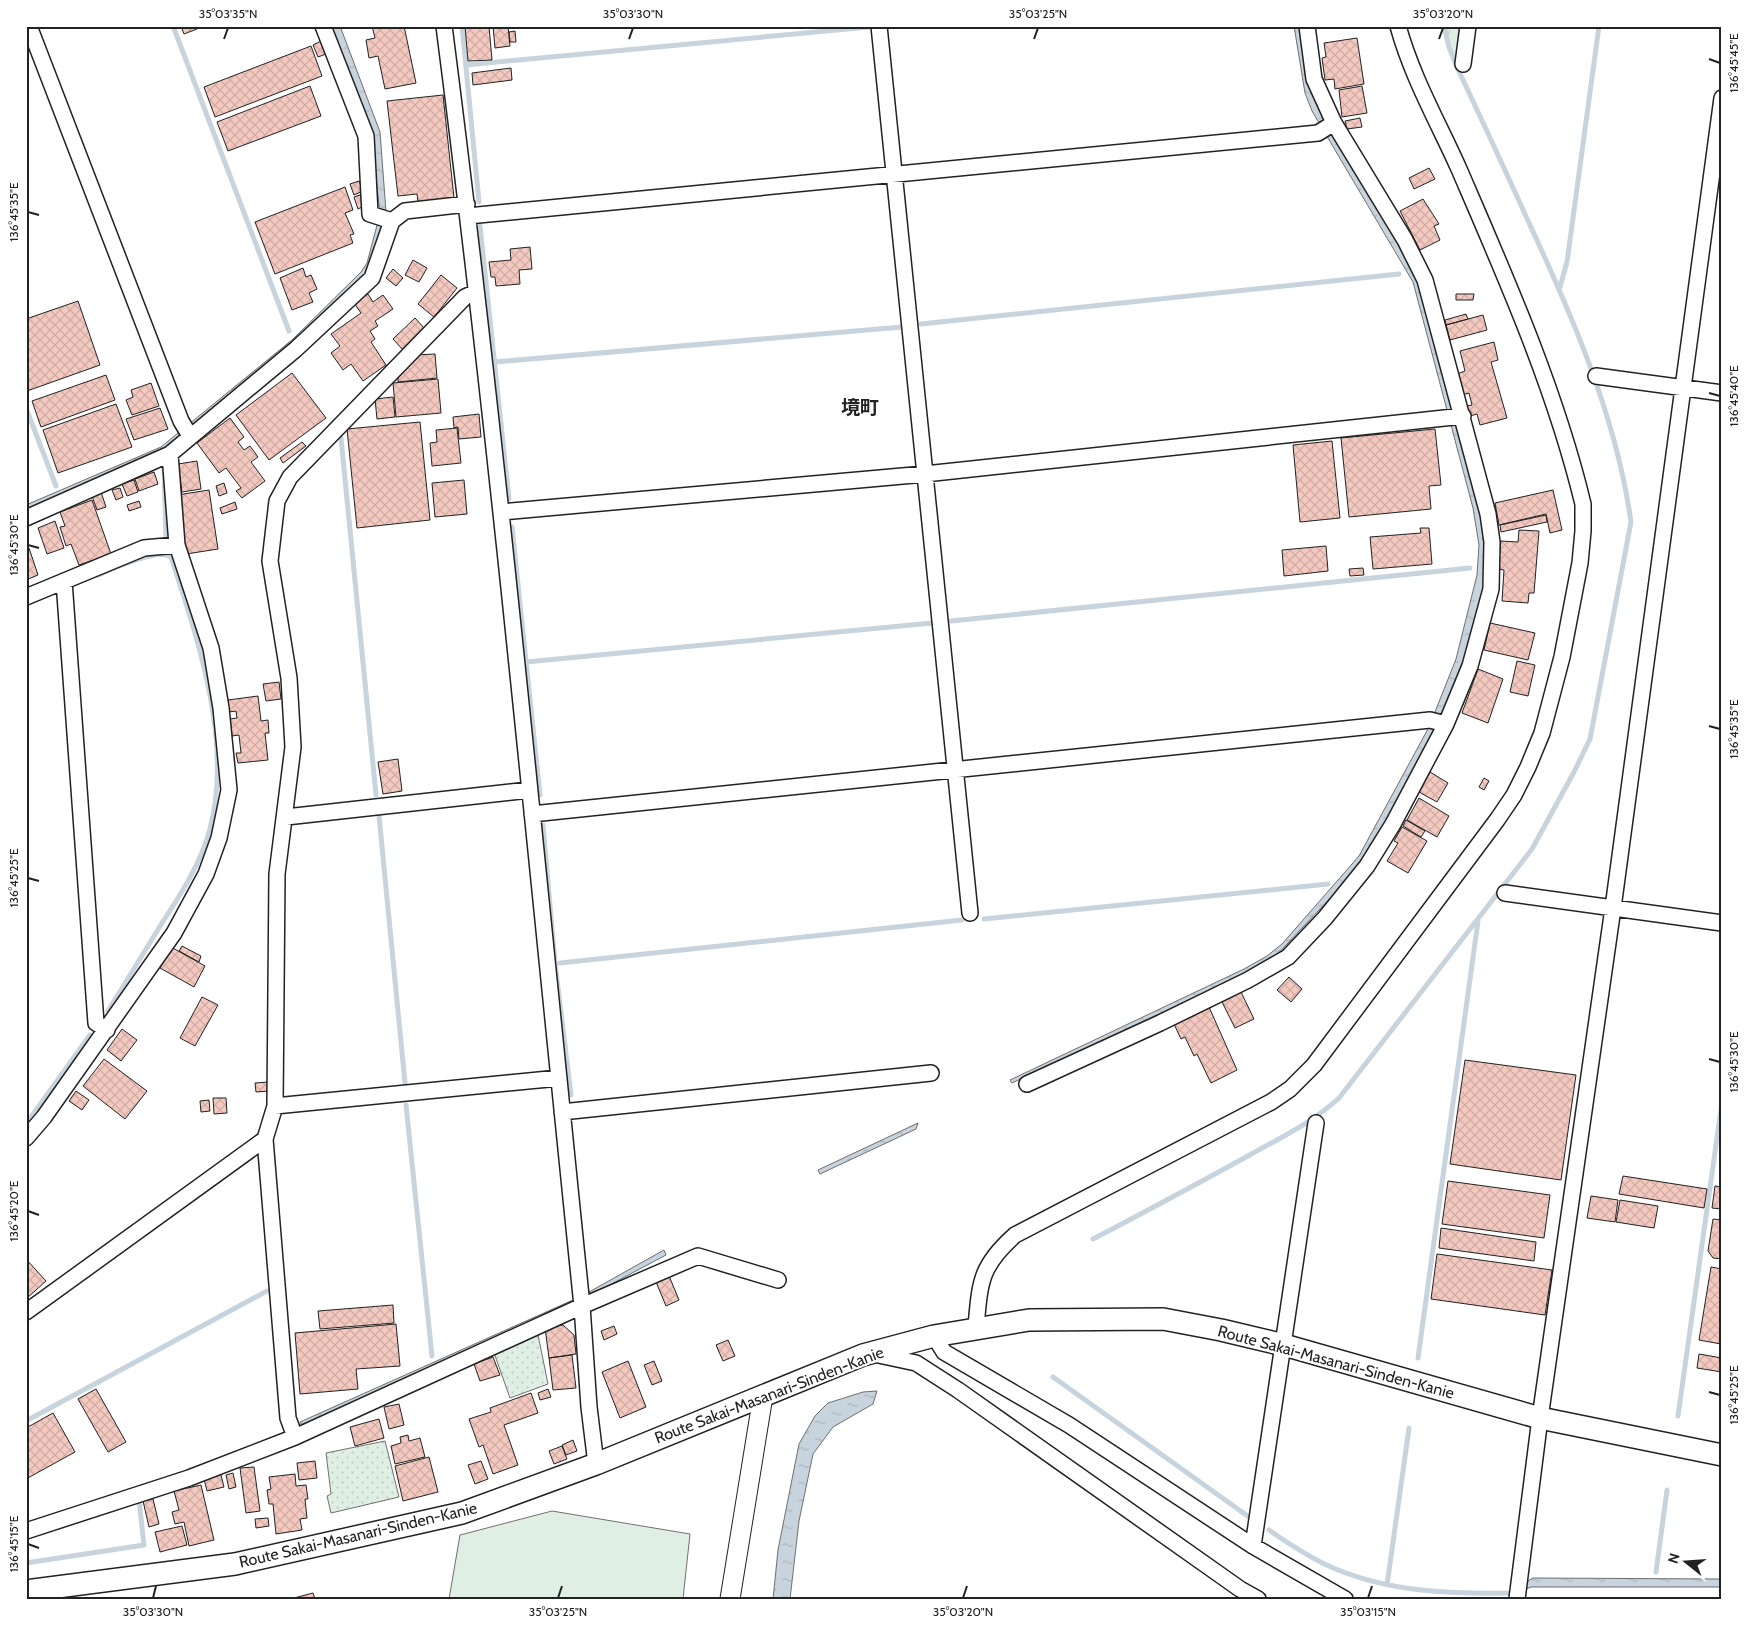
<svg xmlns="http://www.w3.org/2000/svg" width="1748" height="1625" viewBox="0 0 1748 1625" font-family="Cabin,'Noto Sans JP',sans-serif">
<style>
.grass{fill:url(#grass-tufts);stroke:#6f6f6f}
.garden{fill:url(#garden-dots);stroke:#6f6f6f}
.pitch{fill:#e0efe3;stroke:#6f6f6f}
.water{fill:url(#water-ripples);stroke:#6f6f6f}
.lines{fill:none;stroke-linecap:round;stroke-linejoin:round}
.stream{stroke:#c7d3dd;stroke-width:5}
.building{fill:url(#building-cross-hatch);stroke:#222}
.minor-casing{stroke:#222;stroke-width:18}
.tertiary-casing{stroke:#222;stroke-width:21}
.secondary-casing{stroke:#222;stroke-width:24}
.minor{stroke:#fff;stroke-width:15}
.tertiary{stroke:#fff;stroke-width:19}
.secondary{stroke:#fff;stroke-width:21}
.ticks{fill:none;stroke:#222;stroke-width:2}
.labels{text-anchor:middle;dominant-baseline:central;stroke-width:4;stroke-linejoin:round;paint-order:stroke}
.street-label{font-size:16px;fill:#222;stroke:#fff}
.quarter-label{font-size:19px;font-weight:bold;fill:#222;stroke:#fff}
.neatline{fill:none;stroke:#222;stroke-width:2}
.ticks-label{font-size:12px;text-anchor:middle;fill:#222}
</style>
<defs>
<pattern id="grass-tufts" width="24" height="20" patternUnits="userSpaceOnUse" patternTransform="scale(1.25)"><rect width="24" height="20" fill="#e0efe3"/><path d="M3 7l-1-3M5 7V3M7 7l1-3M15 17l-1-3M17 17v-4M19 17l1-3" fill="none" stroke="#c0cdc2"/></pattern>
<pattern id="garden-dots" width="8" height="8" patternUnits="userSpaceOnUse" patternTransform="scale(1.25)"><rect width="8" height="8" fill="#e0efe3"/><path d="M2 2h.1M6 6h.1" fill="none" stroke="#c0cdc2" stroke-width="1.8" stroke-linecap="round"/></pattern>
<pattern id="water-ripples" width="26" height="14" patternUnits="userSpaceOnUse" patternTransform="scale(1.25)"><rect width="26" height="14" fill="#c7d3dd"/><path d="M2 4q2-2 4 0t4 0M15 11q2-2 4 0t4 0" fill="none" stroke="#abb5bd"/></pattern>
<pattern id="building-cross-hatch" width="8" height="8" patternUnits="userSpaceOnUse" patternTransform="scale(1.25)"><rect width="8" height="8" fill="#f3c9c0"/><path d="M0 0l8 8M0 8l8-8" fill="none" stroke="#d0aca5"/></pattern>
</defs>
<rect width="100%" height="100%" fill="#fff"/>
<path class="grass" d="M 1444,26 L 1464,26 L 1458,68 L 1449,47 Z"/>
<path class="garden" d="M 537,1330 L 548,1384 L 510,1398 L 493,1350 Z
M 385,1441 L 399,1497 L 331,1513 L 327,1496 L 331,1494 L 326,1453 Z"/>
<path class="pitch" d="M 552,1511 L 690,1534 L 683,1599 L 449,1599 L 460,1535 Z"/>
<path class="water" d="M 330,26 L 340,26 L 380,132 L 386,212 L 371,271 L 293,347 L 162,453 L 26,513 L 26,505 L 161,447 L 293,339 L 361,272 L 367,263 L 380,214 L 371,133 Z
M 1294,26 L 1302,26 L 1309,76 L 1415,268 L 1481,506 L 1486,542 L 1485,584 L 1477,622 L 1442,718 L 1409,783 L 1363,863 L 1274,958 L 1248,972 L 1012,1083 L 1010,1080 L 1244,969 L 1267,956 L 1282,944 L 1359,856 L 1429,727 L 1456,659 L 1477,575 L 1479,545 L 1473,508 L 1413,282 L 1312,111 L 1305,93 Z
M 918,1123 L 916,1129 L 820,1174 L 818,1170 Z
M 664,1250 L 666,1255 L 589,1296 L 589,1292 Z
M 573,1300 L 574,1305 L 303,1427 L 300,1422 Z
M 877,1391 L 873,1404 L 833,1427 L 813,1454 L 799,1521 L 790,1599 L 773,1599 L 778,1550 L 799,1444 L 815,1416 L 828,1403 L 863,1392 Z
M 1533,1578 L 1722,1579 L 1722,1587 L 1531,1587 L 1509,1596 L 1509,1592 Z"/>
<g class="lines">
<path class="stream" d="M 173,26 L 289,331
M 462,26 L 479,202
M 887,27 L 890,26
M 466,65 L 869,27
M 480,226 L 509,499
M 1560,287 L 1567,262 L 1599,26
M 921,324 L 1399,274
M 495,362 L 902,327
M 26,408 L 56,486
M 341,438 L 376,795
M 164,468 L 166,535
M 512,527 L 540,795
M 98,575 C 112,569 159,547 171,557 C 198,640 233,741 210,829 C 201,863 181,894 162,923 C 144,952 126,982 108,1011
M 951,621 L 1470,568
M 526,662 L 932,623
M 379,816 L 405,1083
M 543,825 L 555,963 L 571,1095
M 984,919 L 1328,884
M 560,963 L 962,920
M 406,1105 L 432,1356
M 26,1124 L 90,1035
M 1093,1239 C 1145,1212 1195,1185 1246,1157 C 1278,1139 1312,1123 1339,1098 L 1532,849 L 1574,772 L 1590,739 L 1631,522 C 1616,414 1570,311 1524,212 C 1502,163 1479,114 1456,65 L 1449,47 L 1444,26
M 1418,1358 L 1478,921
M 1053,1377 L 1249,1517
M 1678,1416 L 1722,1102
M 26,1421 L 267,1291
M 1269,1530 C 1289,1544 1309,1557 1331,1567 C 1388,1592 1449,1594 1509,1593 L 1514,1591
M 26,1563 L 144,1545 L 139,1500
M 1656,1572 L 1667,1490
M 1387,1585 L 1409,1428"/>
</g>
<path class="building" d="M 181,26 L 196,26 L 197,29 L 184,34 Z
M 372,26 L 404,26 L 416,83 L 385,89 L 378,56 L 369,58 L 366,40 L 375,38 Z
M 465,26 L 489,26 L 492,60 L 468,61 Z
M 493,26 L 508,26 L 510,46 L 495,48 Z
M 515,31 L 516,42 L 510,42 L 509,32 Z
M 1357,38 L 1364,84 L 1335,89 L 1334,79 L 1325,80 L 1322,58 L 1326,57 L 1324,43 Z
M 321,41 L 326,54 L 318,57 L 313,45 Z
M 311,46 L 322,76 L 215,117 L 204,87 Z
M 511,68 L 512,80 L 473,85 L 472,73 Z
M 310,86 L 321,116 L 228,151 L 217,122 Z
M 1362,86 L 1367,113 L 1342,117 L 1339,90 Z
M 443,95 L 454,198 L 418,202 L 417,194 L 398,196 L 387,101 Z
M 1360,118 L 1362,127 L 1347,129 L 1345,121 Z
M 1429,168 L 1435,179 L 1414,189 L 1409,178 Z
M 359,181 L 363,191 L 354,195 L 350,184 Z
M 345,187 L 353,210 L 345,213 L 354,234 L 350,235 L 353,243 L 275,274 L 255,222 Z
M 360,195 L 364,206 L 358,209 L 354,197 Z
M 1423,199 L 1439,224 L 1434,226 L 1440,240 L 1420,250 L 1400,211 Z
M 530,247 L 532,269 L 519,270 L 520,284 L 496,286 L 495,277 L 491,277 L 489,262 L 511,260 L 510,249 Z
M 413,260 L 427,268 L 419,282 L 405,275 Z
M 303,268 L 306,277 L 311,275 L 317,289 L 309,293 L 313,302 L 292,310 L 280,278 Z
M 393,269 L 403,278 L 396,286 L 386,278 Z
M 441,275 L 457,288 L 434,317 L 418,304 Z
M 368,294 L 373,302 L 383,295 L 393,309 L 375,321 L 378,326 L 370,331 L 375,339 L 371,342 L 386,365 L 363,381 L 351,364 L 343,370 L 331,353 L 340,346 L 331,334 L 361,313 L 354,303 Z
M 1456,294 L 1474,294 L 1473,300 L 1456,300 Z
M 78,301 L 100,365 L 27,391 L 26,319 Z
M 1466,314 L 1468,319 L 1446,325 L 1445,320 Z
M 1483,315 L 1487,330 L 1450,340 L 1446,325 Z
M 415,318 L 425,329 L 403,350 L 393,339 Z
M 1494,342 L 1498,360 L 1491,362 L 1507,418 L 1480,425 L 1477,414 L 1470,416 L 1467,406 L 1472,405 L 1469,393 L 1462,395 L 1457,374 L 1465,371 L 1460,351 Z
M 435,354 L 437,378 L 398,382 L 398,377 L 416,355 Z
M 292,373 L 326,418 L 269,460 L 236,415 Z
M 106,375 L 115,400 L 41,427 L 32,401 Z
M 438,379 L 441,413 L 396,417 L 393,383 Z
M 151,383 L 159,406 L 132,415 L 126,400 L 133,397 L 131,390 Z
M 393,397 L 395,417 L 377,419 L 375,399 Z
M 116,404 L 132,447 L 58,473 L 43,430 Z
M 160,408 L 168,429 L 134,440 L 126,419 Z
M 479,414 L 481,437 L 459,439 L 458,427 L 454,428 L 453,417 Z
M 230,418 L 244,437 L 238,442 L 244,450 L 250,446 L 258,457 L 251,462 L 265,481 L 242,498 L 236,491 L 241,488 L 226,468 L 219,473 L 197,443 Z
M 420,422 L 430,520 L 357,528 L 347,429 Z
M 457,428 L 461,463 L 432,466 L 430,443 L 437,442 L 436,430 Z
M 1435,429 L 1441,485 L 1429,486 L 1431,509 L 1349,517 L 1341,438 Z
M 1332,441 L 1340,518 L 1300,522 L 1293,445 Z
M 302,442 L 306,446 L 283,463 L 280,458 Z
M 197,461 L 201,489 L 182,492 L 178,464 Z
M 154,472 L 158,484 L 139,491 L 135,479 Z
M 134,480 L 138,492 L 127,496 L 122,484 Z
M 464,480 L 467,514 L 435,517 L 432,483 Z
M 224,483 L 227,493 L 219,496 L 216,486 Z
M 120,488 L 123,497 L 116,500 L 112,490 Z
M 209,490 L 218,549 L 186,554 L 177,495 Z
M 1553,490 L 1562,530 L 1550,533 L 1546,514 L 1499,525 L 1495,503 Z
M 101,492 L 106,507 L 97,510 L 92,496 Z
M 92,500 L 111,554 L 79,565 L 71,544 L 66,546 L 60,527 L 65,526 L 60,512 Z
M 139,501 L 141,507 L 129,511 L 127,505 Z
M 235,502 L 237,509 L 222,514 L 220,508 Z
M 1546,515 L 1547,522 L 1501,532 L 1500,525 Z
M 55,521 L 64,548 L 47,554 L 38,528 Z
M 1420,528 L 1429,528 L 1432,564 L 1373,569 L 1370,537 L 1421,533 Z
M 1519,530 L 1539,531 L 1534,593 L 1529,593 L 1528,603 L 1502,601 L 1504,570 L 1498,569 L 1501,541 L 1518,542 Z
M 1326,546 L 1328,571 L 1284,576 L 1282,550 Z
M 26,548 L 29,548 L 38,575 L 26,580 Z
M 1363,568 L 1364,575 L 1350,576 L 1349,569 Z
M 1490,623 L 1535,633 L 1528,660 L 1484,650 Z
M 1517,661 L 1535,665 L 1528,696 L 1510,692 Z
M 1478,669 L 1503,679 L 1488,723 L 1462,713 Z
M 279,682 L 281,699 L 266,701 L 263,684 Z
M 258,696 L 261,721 L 268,720 L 269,733 L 265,733 L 268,760 L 238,763 L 236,753 L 241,753 L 239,735 L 232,736 L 230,719 L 237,718 L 236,711 L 229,712 L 228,700 Z
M 398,759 L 402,791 L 383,794 L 378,762 Z
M 1430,772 L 1448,783 L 1437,802 L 1419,792 Z
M 1484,778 L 1489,781 L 1484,790 L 1479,787 Z
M 1419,798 L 1449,816 L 1437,837 L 1407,820 Z
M 1406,820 L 1425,831 L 1421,837 L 1403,826 Z
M 1402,827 L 1427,841 L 1408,873 L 1387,861 L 1398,843 L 1394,841 Z
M 182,946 L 201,956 L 199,962 L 179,951 Z
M 171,947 L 205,966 L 194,987 L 160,968 Z
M 1289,977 L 1302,989 L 1291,1002 L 1277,990 Z
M 1241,992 L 1254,1019 L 1235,1028 L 1222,1002 Z
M 202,997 L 218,1005 L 195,1046 L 180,1038 Z
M 1209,1007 L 1237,1070 L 1211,1083 L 1197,1054 L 1194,1056 L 1185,1037 L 1181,1039 L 1174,1024 Z
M 122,1029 L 137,1040 L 121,1061 L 107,1050 Z
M 104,1059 L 147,1091 L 125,1119 L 83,1086 Z
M 1465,1060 L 1576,1075 L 1561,1180 L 1450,1164 Z
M 268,1082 L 269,1091 L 256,1092 L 255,1083 Z
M 76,1091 L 89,1100 L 82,1110 L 69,1101 Z
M 213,1098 L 226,1098 L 227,1113 L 214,1114 Z
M 209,1100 L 210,1111 L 201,1112 L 200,1101 Z
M 1623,1176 L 1707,1189 L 1704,1208 L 1619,1194 Z
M 1448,1181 L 1550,1195 L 1544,1238 L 1442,1224 Z
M 1715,1186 L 1722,1187 L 1722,1209 L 1712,1208 Z
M 1591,1196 L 1618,1200 L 1615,1222 L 1587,1218 Z
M 1620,1200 L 1658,1206 L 1654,1228 L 1616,1222 Z
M 1713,1219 L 1722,1220 L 1722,1259 L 1713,1258 L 1708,1251 Z
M 1441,1228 L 1536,1242 L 1534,1261 L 1439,1248 Z
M 1437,1254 L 1552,1270 L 1545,1315 L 1431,1299 Z
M 26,1259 L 46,1281 L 26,1299 Z
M 1711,1267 L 1722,1269 L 1721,1344 L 1699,1340 Z
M 667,1271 L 679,1300 L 666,1306 L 654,1277 Z
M 393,1305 L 394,1323 L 320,1329 L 318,1311 Z
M 396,1324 L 400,1366 L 356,1369 L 358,1389 L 300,1394 L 295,1333 Z
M 563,1325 L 574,1335 L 576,1354 L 549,1358 L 545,1328 Z
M 614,1326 L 617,1334 L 604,1340 L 601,1331 Z
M 728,1340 L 735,1356 L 723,1361 L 716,1345 Z
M 1699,1354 L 1722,1358 L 1722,1372 L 1697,1368 Z
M 572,1355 L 576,1388 L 553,1390 L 549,1358 Z
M 493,1357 L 500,1375 L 480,1381 L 474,1364 Z
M 628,1361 L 646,1407 L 620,1418 L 602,1372 Z
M 654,1361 L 662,1381 L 652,1385 L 644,1365 Z
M 96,1389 L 126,1442 L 108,1452 L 78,1399 Z
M 548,1389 L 551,1397 L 540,1400 L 538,1393 Z
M 531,1393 L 538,1413 L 504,1425 L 518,1465 L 493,1474 L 483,1445 L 479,1447 L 469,1419 L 491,1412 L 490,1408 Z
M 399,1404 L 404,1425 L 389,1429 L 384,1407 Z
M 53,1413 L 75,1452 L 26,1479 L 26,1428 Z
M 379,1419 L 384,1438 L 355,1446 L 350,1427 Z
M 408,1435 L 409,1441 L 420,1438 L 425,1457 L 395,1464 L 391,1446 L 401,1443 L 400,1437 Z
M 573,1440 L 577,1451 L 566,1455 L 562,1445 Z
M 562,1446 L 567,1459 L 554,1464 L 549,1451 Z
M 429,1457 L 438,1492 L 403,1501 L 395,1466 Z
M 315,1461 L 317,1478 L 299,1480 L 297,1463 Z
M 481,1461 L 488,1479 L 475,1484 L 468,1465 Z
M 254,1467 L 260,1511 L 246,1513 L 240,1468 Z
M 233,1473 L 236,1487 L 229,1489 L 226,1475 Z
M 295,1474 L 296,1486 L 306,1485 L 308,1499 L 305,1499 L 307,1518 L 300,1519 L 302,1530 L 276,1534 L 273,1504 L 269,1504 L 267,1490 L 271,1489 L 269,1477 Z
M 221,1475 L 224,1487 L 207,1491 L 204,1479 Z
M 201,1485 L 214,1540 L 189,1546 L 184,1522 L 175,1524 L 172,1512 L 179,1510 L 174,1491 Z
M 153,1499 L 159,1524 L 149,1527 L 143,1501 Z
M 268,1518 L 269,1526 L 256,1528 L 255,1519 Z
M 182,1526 L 187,1545 L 160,1552 L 155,1532 Z
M 313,1593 L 315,1599 L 294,1599 L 294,1598 Z"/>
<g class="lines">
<defs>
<path id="minor" d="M 29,26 L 181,421 L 190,436
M 323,26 L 366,136 L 370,214 L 392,221
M 444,26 C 499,452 538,879 582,1306 L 589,1407 L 596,1464
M 879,26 L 970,913
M 1463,64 L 1468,26
M 468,216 L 1318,133 L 1334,123
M 1596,376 L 1722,393
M 501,512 L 925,474 L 1463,416
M 26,518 L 170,454 L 296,349 L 372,278 L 392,221 L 405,211 L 467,204
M 64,581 L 96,1023 L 107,1030
M 26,597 L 144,548 L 177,545
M 532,814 L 1430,720 L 1446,724
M 286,817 L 529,790
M 1505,893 L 1722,923
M 1027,1084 L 1160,1023 L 1248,980 L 1288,957 L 1325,918 L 1367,866 L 1393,824 L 1446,724 L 1470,666 L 1491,589 L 1492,542 L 1488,514 L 1425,280 L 1405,240 L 1334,123 L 1314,79 L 1307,26
M 275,1106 L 559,1078
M 562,1112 L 931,1073
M 26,1138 L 44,1117 L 174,933 L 206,874 L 219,838 L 229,790 L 221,708 L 211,648 L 177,545 L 170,454
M 265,1139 L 288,1418 L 295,1437
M 26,1312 L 265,1139 L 275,1106 L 277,874 L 293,747 L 289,678 L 270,561 L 277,501 L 290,477 L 465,297 L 476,292
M 976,1327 C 980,1282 980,1266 1015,1235 L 1271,1102 L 1290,1089 L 1314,1065 L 1497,820 L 1514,795 L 1528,767 L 1542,733 L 1562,657 L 1580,563 L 1583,531 L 1583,504 C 1555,388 1506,278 1459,169 C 1438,122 1412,77 1398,26
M 934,1336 L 944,1352 L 1069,1425 L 1253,1546 L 1345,1599
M 874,1354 L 916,1363 L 958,1390 L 1240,1589 L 1258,1599
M 26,1531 L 189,1478 L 295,1437 L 582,1306 L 698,1256 L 778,1280
M 1253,1546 L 1316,1123
M 1517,1599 L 1540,1418 L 1613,908 L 1722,98"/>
<path id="tertiary" d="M 730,1599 L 763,1396"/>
<path id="secondary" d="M 26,1591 L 235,1564 L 462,1513 L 596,1464 L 863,1355 L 934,1336 L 1029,1320 L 1163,1319 L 1221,1330 L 1284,1345 L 1540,1418 L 1722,1455"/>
</defs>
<use href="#minor" class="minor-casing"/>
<use href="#tertiary" class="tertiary-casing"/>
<use href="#secondary" class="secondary-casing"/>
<use href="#minor" class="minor"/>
<use href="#tertiary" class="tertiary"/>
<use href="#secondary" class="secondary"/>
</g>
<path class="ticks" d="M 224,39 L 228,28M 629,39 L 633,28M 1034,39 L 1038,28M 1439,39 L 1443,28M 1709,59 L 1720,63M 28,212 L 39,215M 1709,393 L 1720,396M 28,545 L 39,548M 1709,726 L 1720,729M 28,878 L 39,881M 1709,1059 L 1720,1062M 28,1211 L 39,1215M 1709,1392 L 1720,1395M 28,1544 L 39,1548M 153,1598 L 156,1586M 558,1598 L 562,1586M 963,1598 L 967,1586M 1368,1598 L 1372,1586"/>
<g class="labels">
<g class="street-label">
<text transform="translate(1336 1362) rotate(15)">Route Sakai-Masanari-Sinden-Kanie</text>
<text transform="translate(769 1395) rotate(-21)">Route Sakai-Masanari-Sinden-Kanie</text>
<text transform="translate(358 1535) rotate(-13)">Route Sakai-Masanari-Sinden-Kanie</text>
</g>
<g class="quarter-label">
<text x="860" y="407">境町</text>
</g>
</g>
<rect width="1748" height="1625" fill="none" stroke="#ffffff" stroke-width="55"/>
<g transform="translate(1686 1562) rotate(287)" stroke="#ffffff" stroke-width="4" paint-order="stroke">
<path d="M0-4L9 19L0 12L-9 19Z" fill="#222222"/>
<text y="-8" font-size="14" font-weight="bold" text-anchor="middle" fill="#222222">N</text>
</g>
<rect x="28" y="28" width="1692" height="1570" class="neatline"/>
<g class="ticks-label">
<text x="228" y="18">35°03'35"N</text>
<text x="633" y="18">35°03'30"N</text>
<text x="1038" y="18">35°03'25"N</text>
<text x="1443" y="18">35°03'20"N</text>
<text transform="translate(1734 63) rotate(-90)" y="4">136°45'45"E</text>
<text transform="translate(14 212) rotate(-90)" y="4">136°45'35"E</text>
<text transform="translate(1734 396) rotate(-90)" y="4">136°45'40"E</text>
<text transform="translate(14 545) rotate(-90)" y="4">136°45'30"E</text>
<text transform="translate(1734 729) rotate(-90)" y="4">136°45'35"E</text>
<text transform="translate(14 878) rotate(-90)" y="4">136°45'25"E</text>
<text transform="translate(1734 1062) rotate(-90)" y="4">136°45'30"E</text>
<text transform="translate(14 1211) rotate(-90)" y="4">136°45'20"E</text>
<text transform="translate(1734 1395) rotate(-90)" y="4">136°45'25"E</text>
<text transform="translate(14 1544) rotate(-90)" y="4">136°45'15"E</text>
<text x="153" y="1616">35°03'30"N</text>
<text x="558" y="1616">35°03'25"N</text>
<text x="963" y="1616">35°03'20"N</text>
<text x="1368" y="1616">35°03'15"N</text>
</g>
</svg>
